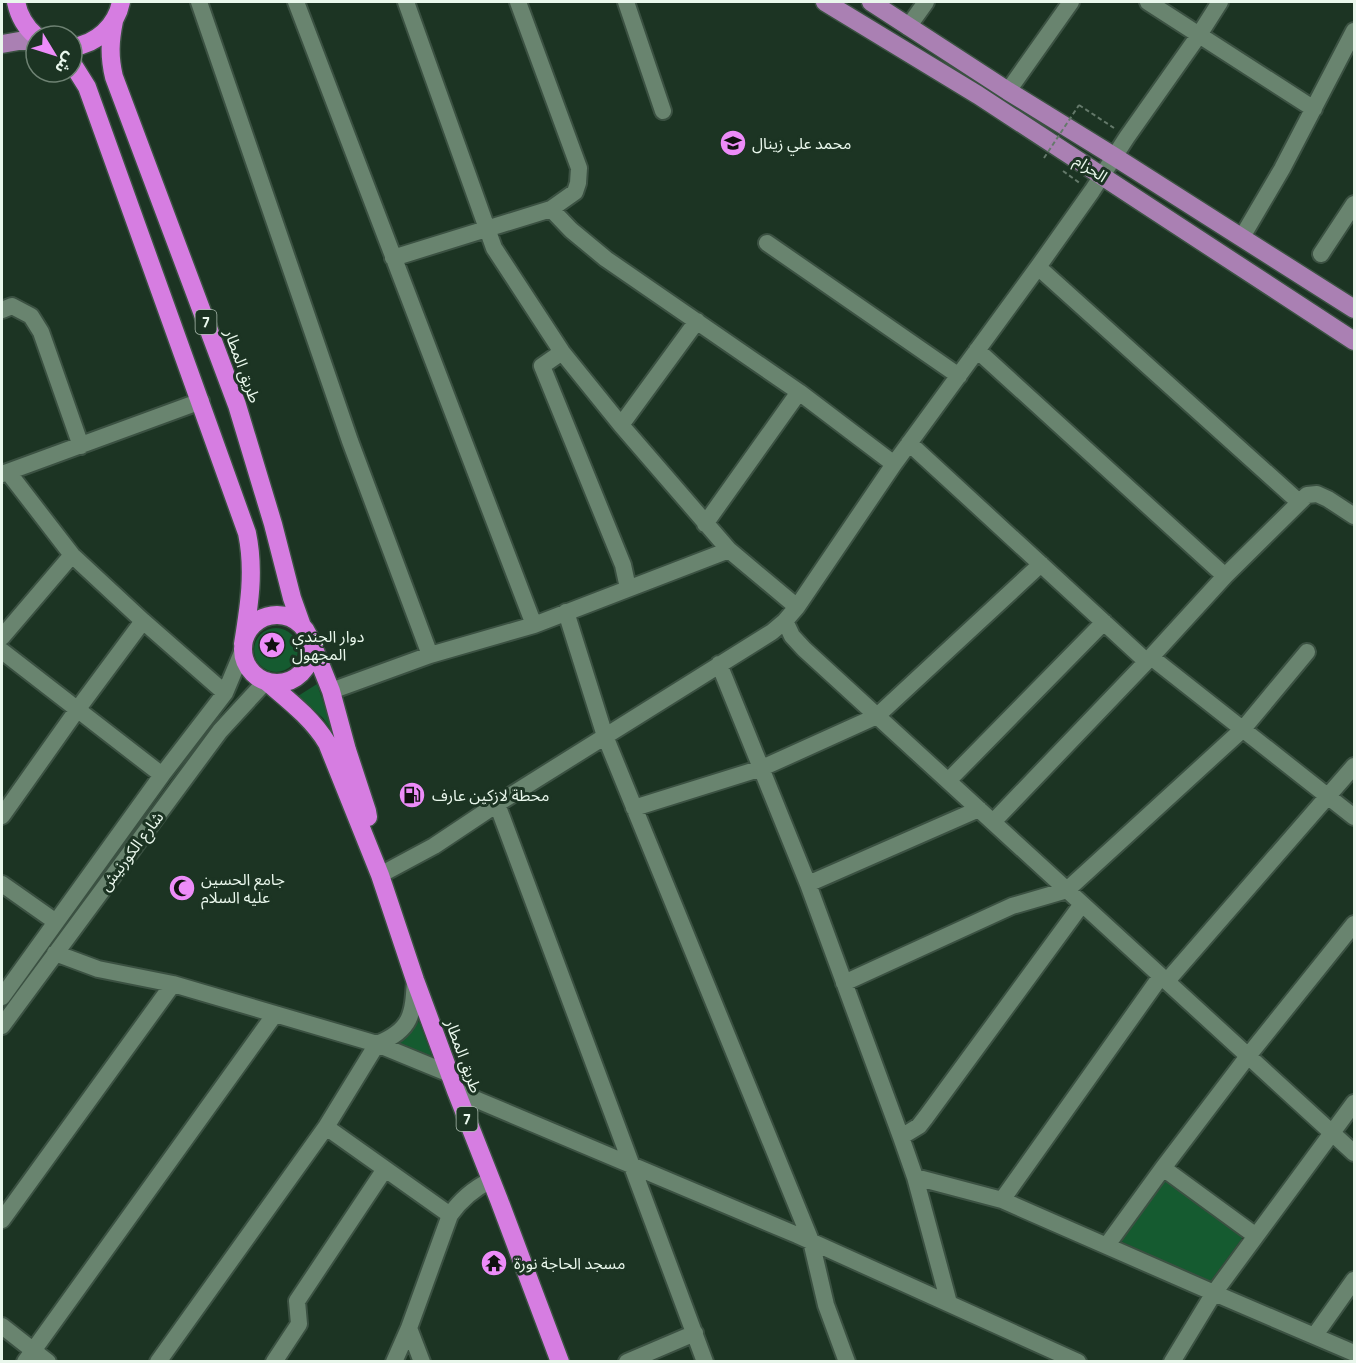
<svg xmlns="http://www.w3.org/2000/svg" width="1356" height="1363" viewBox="0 0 1356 1363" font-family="'Titillium Web','Noto Sans Arabic',sans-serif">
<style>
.green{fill:#155b30}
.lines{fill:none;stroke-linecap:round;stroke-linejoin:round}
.minor-casing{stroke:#3b5142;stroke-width:20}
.major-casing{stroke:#3b5142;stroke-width:21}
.highway-casing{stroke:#3b5142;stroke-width:21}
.path{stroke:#64796a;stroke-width:2;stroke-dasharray:4.5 3;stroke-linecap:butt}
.minor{stroke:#69846f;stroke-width:16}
.major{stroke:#aa80b3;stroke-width:18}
.highway{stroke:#d67de1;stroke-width:18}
.path-bridge{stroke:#64796a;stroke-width:2;stroke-dasharray:4.5 3;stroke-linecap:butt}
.labels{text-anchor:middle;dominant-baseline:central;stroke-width:6;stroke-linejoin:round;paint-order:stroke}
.shield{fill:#1c3423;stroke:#acbcb0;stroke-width:1.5}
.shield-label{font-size:15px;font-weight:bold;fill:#e9f7ec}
.poi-label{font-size:16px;fill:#e9f7ec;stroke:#1c3423;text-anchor:start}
.street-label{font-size:16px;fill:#e9f7ec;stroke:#1c3423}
</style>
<rect width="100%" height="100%" fill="#1c3423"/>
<path class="green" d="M254 650a22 22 0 1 1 44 0a22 22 0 1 1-44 0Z
M 317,684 L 335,736 L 323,718 L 298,696 Z
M 419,1021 L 432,1056 L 393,1043 L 408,1036 Z
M 1166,1180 L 1243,1237 L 1210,1282 L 1120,1241 Z"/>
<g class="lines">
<defs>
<path id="minor" d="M 199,2 L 350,441 L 430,655
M 296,2 L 534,625
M 406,2 L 494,248 L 562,352 L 621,425 L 729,550 L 797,607
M 626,2 L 663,111
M 1148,2 L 1314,109
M 908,27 L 926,2
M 1008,91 L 1071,2
M 551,209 L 571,230 L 606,259 L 799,392 L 894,464
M 1242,237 L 1282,169 L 1354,31
M 767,243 L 959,376
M 1321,254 L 1354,204
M 393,258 L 551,209 L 575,192 L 578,183 L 579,168 L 518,2
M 1038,267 L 1299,502
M 2,310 L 12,306 L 31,316 L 41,332 L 81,446
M 977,350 L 1225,576
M 562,352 L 542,366 L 623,565 L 628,588
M 621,425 L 697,321
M 909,443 L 1146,661
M 8,472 L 72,555 L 143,621 L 225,693
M 2,474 L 201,401
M 705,524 L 799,392
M 566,612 L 605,736 L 811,1241 L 826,1305 L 847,1362
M 785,621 L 792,636 L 804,649 L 1354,1153
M 2,637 L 72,555
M 2,651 L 162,775
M 1151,657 L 1354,817
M 719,664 L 808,884 L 901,1137 L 915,1177 L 949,1303
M 331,691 L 430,655 L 534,625 L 729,550
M 948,781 L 1104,622
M 497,804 L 705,1362
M 634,808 L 762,768 L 877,716 L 1041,564
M 2,816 L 77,710 L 143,621
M 993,822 L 1151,657 L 1225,576 L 1307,495 L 1317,494 L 1328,499 L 1354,516
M 380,875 L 434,846 L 497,804 L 772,632 L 785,621 L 797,607 L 894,464 L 1038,267 L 1092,191 L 1127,137 L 1199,35 L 1220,2
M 2,884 L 56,922
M 808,884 L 979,809
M 55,953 L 98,969 L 173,984 L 377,1044 L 450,1074
M 1167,981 L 1354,766
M 844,983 L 1012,906 L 1067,890 L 1243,729 L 1307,652
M 2,997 L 162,775 L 225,693 L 243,650
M 2,1026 L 220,731 L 266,681
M 456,1091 L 797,1235 L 1078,1362
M 326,1127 L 450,1215
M 901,1137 L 919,1126 L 926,1117 L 1082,904
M 1163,1168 L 1256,1236
M 915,1177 L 1002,1200 L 1214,1293 L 1354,1353
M 1002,1200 L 1161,976
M 2,1220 L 173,984
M 1107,1245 L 1163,1168 L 1248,1056 L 1354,924
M 2,1326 L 48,1362
M 409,1328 L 422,1362
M 1315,1335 L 1354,1280
M 25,1362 L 275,1014
M 158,1362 L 326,1127 L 377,1044 C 412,1030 413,1014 415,980
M 274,1362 L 299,1324 L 297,1301 L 385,1169
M 394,1362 L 409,1328 L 450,1215 C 461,1199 473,1189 491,1180
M 627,1362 L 695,1333
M 1172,1362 L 1214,1293 L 1354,1103"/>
<path id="major" d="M 825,2 L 978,95 L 1354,341
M 871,2 L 1008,91 L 1115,157 L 1354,309
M 2,44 L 19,41 L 36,41"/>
<path id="highway" d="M 16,2 C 19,16 25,27 36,36
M 114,21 C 110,41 109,56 114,77 L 237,405 L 273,524 L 292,598 L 302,626
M 72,47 C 97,44 116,26 121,2
M 72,63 L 87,87 L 247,533 C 255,571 249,607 243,644
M243 649a34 34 0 1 1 68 0a34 34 0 1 1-68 0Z
M 311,641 L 331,691 L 347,750 L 367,811 L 368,817
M 266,681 C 288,700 312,718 327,743 L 380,875 L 415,980 L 456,1091 L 499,1200 L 560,1362"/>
</defs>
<use href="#minor" class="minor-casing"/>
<use href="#major" class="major-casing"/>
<use href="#highway" class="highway-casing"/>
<path class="path" d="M 1079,105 L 1114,128
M 1063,171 L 1081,184"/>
<use href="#minor" class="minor"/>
<use href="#major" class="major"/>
<use href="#highway" class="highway"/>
<path class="path-bridge" d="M 1044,158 L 1079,105"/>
</g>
<defs>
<symbol id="school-disc" viewBox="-11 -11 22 22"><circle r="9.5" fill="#ed8cf9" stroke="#1c3423"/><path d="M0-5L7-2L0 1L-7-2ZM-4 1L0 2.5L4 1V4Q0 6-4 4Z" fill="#111"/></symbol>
<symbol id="sight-disc" viewBox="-11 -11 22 22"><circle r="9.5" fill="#ed8cf9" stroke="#1c3423"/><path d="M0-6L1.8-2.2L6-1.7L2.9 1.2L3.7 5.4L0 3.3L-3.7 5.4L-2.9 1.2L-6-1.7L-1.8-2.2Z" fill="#111"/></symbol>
<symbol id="fuel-disc" viewBox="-11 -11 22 22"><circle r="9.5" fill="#ed8cf9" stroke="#1c3423"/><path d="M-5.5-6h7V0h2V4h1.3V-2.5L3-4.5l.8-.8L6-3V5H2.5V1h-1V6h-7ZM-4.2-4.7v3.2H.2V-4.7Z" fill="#111"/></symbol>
<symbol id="mosque-disc" viewBox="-11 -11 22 22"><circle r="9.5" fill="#ed8cf9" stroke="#1c3423"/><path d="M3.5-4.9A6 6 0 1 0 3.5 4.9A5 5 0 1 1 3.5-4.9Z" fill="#111"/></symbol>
<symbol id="temple-disc" viewBox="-11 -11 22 22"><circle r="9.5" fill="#ed8cf9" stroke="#1c3423"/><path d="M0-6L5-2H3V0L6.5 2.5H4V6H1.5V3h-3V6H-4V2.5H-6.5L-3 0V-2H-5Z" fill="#111"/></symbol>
</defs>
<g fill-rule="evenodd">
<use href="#school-disc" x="718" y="128" width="30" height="30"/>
<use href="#sight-disc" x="257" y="630" width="30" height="30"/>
<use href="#fuel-disc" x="397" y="780" width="30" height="30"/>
<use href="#mosque-disc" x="167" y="873" width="30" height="30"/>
<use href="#temple-disc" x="479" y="1248" width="30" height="30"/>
</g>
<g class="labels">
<g class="shield">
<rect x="195.5" y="310" width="21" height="24" rx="4.5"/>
<rect x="456.5" y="1107" width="21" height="24" rx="4.5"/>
</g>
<g class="shield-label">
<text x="206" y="322">7</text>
<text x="467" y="1119">7</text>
</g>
<g class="poi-label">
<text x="752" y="143">محمد علي زينال</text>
<text x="292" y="636">دوار الجندي<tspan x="292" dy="18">المجهول</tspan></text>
<text x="432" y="795">محطة لازكين عارف</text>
<text x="201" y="879">جامع الحسين<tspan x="201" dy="18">عليه السلام</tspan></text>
<text x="514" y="1263">مسجد الحاجة نورة</text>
</g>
<g class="street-label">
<text transform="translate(1091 168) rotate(33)">الحزام</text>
<text transform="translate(243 366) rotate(70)">طريق المطار</text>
<text transform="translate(131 851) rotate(-53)">شارع الكورنيش</text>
<text transform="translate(464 1056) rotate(70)">طريق المطار</text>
</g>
</g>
<rect width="1356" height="1363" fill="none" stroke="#e9f7ec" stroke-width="6"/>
<g transform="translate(54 54) rotate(128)"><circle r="28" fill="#1c3423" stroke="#6e8273" stroke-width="1.5"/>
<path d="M0-4.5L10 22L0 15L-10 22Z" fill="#ed8cf9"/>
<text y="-9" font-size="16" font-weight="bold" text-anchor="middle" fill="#e9f7ec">ش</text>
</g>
</svg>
